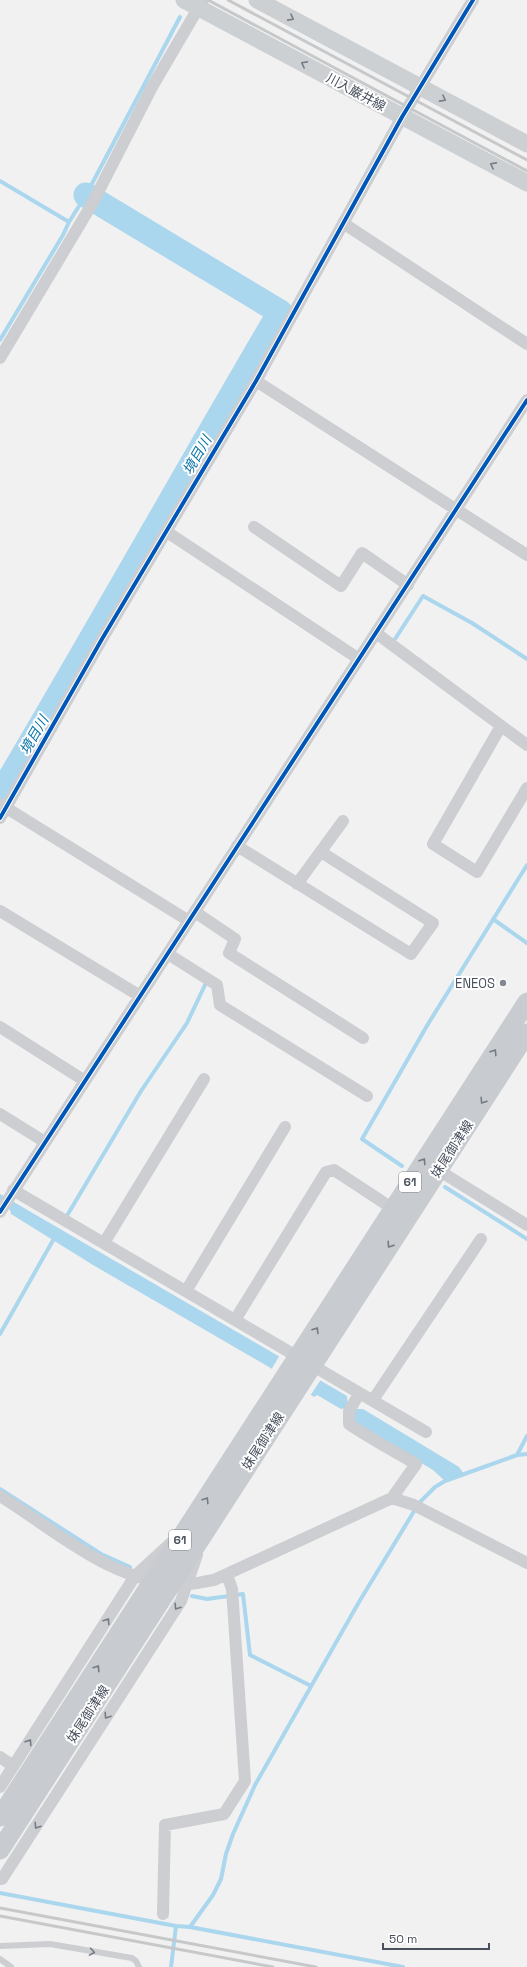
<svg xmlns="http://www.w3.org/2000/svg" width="527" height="1967" viewBox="0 0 527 1967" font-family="'Space Grotesk','Noto Sans JP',sans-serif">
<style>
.water{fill:#aad6ee}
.pier{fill:#f1f1f1}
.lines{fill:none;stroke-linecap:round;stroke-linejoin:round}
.stream{stroke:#aad6ee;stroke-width:4}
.river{stroke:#aad6ee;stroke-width:25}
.lane{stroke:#ccced1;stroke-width:6}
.street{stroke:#ccced1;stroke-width:12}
.secondary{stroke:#cdd0d3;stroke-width:17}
.primary{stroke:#c8cbcf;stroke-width:19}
.rail{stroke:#c6c8ca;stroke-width:3}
.cycleway-casing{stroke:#fff;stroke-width:6}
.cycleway{stroke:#0057b8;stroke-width:4}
.oneway{stroke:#777d86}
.oneway2{stroke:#757b85}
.oneway3{stroke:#767c86}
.poi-dot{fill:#838891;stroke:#fff;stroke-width:1.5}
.labels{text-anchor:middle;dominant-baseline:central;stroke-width:4;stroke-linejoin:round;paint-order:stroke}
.shield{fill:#fff;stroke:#7f848e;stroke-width:1}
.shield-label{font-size:12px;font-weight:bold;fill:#48505d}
.street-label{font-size:13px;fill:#48505d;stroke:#fff}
.poi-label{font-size:13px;fill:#48505d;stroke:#fff;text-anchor:end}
.water-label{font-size:14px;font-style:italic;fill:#0d75aa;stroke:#fff}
</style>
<rect width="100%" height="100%" fill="#f1f1f1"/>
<path class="water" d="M 0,1194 L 347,1396 L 348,1405 L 354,1409 L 363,1409 L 459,1467 L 464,1474 L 445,1481 L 433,1470 L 353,1422 L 346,1408 L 341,1409 L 317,1395 L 314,1397 L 269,1367 L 93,1265 L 11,1214 L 10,1210 L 0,1204 Z"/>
<path class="pier" d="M 280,1355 L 322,1378 L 310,1396 L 271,1370 Z"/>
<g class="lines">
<path class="stream" d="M 0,181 L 69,222 L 86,195 L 180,17
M 0,340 L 63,235 L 69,222
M 395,639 L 423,596 L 472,623 L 527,659
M 493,919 L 527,943
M 402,1166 L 362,1139 L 428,1024 L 527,865
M 445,1187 L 527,1239
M 68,1214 L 141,1091 L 187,1023 L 205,985
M 0,1334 L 56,1235
M 517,1455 L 527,1436
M 0,1489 L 101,1554 L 130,1567
M 192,1596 L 207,1599 L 243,1594 L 250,1655 L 311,1686
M 0,1893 L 176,1926
M 190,1927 L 403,1967
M 171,1967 L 176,1926 L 190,1927 L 213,1895 L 221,1879 L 226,1854 L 233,1834 L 255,1785 L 359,1602 L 419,1503 L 435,1487 L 445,1481 L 517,1455 L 527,1454"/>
<path class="river" d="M 0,795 C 95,635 186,472 280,312 L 86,195"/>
<path class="lane" d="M 0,1946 L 50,1944 L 132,1958 L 136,1961 L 139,1967
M 0,1959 L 11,1967"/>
<path class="street" d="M 343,223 L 527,344
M 0,358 L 92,204 L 152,87 L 203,0
M 256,381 L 527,555
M 254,527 L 341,586 L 362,553 L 408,585
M 167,532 L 359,659
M 376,633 L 527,745
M 501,726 L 433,844 L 477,872 L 527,788
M 0,804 L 189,921
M 0,818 L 102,639 L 256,381 L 402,117 L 473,0
M 237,846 L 411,954 L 433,923 L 321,852
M 297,884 L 343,821
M 0,911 L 140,996
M 195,912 L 235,939 L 229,953 L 363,1038
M 168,954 L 217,985 L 220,1005 L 367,1096
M 0,1027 L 85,1081
M 0,1114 L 45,1142
M 438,1170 L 527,1225
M 13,1190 L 426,1432
M 0,1212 L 527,400
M 104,1243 L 204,1079
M 186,1291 L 285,1127
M 235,1320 L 326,1172 L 334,1170 L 398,1212
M 373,1400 L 481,1239
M 0,1496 C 57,1531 115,1586 187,1584 C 196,1584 205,1581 214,1580 L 392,1498 L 416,1464 C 394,1451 371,1439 349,1424 L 349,1411 L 359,1394
M 392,1498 L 414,1505 L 527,1563
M 0,1757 L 13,1766
M 0,1787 L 135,1576 L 171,1543
M 0,1879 L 2,1879 L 181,1601 L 197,1555
M 163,1914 L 165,1825 L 224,1814 L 245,1781 L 232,1589 L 227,1575"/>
<path class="secondary" d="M 184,0 L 527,183
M 257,0 L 527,144"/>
<path class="primary" d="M 0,1817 L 527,1002
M 0,1850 L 527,1033"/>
<path class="rail" d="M 208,0 L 527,171
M 228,0 L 527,160
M 0,1908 L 316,1967
M 0,1916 L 273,1967"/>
<defs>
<path id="cycleway" d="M 0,818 L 102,639 L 256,381 L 402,117 L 473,0
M 0,1212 L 527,400"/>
</defs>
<use href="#cycleway" class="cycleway-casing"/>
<use href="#cycleway" class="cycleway"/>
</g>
<defs><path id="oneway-chevron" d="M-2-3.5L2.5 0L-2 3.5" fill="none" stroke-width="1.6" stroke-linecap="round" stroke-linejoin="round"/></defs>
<g class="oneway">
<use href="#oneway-chevron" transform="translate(291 18) rotate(28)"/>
<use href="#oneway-chevron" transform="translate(304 64) rotate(-152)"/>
<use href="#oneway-chevron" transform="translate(443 99) rotate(29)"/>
<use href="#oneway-chevron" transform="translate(493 165) rotate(-152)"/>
</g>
<g class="oneway2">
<use href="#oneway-chevron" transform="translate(494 1052) rotate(-57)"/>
<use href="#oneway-chevron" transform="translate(483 1101) rotate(123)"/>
<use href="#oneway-chevron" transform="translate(423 1161) rotate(-57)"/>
<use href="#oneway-chevron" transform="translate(390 1245) rotate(123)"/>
<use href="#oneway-chevron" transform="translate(316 1330) rotate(-58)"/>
<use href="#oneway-chevron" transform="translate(206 1500) rotate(-57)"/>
<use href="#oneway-chevron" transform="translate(97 1668) rotate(-57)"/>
</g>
<g class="oneway3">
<use href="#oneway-chevron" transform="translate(177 1607) rotate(123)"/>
<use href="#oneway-chevron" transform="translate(107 1621) rotate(-57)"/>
<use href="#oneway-chevron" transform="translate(107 1716) rotate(123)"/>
<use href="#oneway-chevron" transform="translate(29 1742) rotate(-57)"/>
<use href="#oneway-chevron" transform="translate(37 1826) rotate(123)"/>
<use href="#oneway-chevron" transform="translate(92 1952) rotate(10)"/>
</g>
<circle class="poi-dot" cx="503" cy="983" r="4"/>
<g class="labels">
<g class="shield">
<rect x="399" y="1172" width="22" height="20" rx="3"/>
<rect x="169" y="1530" width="22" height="20" rx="3"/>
</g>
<g class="shield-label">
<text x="410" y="1182">61</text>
<text x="180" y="1540">61</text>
</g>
<g class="street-label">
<text transform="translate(356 92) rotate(28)">川入巌井線</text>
<text transform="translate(452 1149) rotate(-57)">妹尾御津線</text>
<text transform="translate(263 1441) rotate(-57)">妹尾御津線</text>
<text transform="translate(88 1714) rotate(-57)">妹尾御津線</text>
</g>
<g class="poi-label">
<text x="495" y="983">ENEOS</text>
</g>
<g class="water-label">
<text transform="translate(197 455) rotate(-60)">境目川</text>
<text transform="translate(34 735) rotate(-60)">境目川</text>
</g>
</g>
<path d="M383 1943v6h106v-6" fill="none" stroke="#48505d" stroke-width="2"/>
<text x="389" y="1943" font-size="12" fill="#48505d" stroke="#ffffff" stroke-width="3" paint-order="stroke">50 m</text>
</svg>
